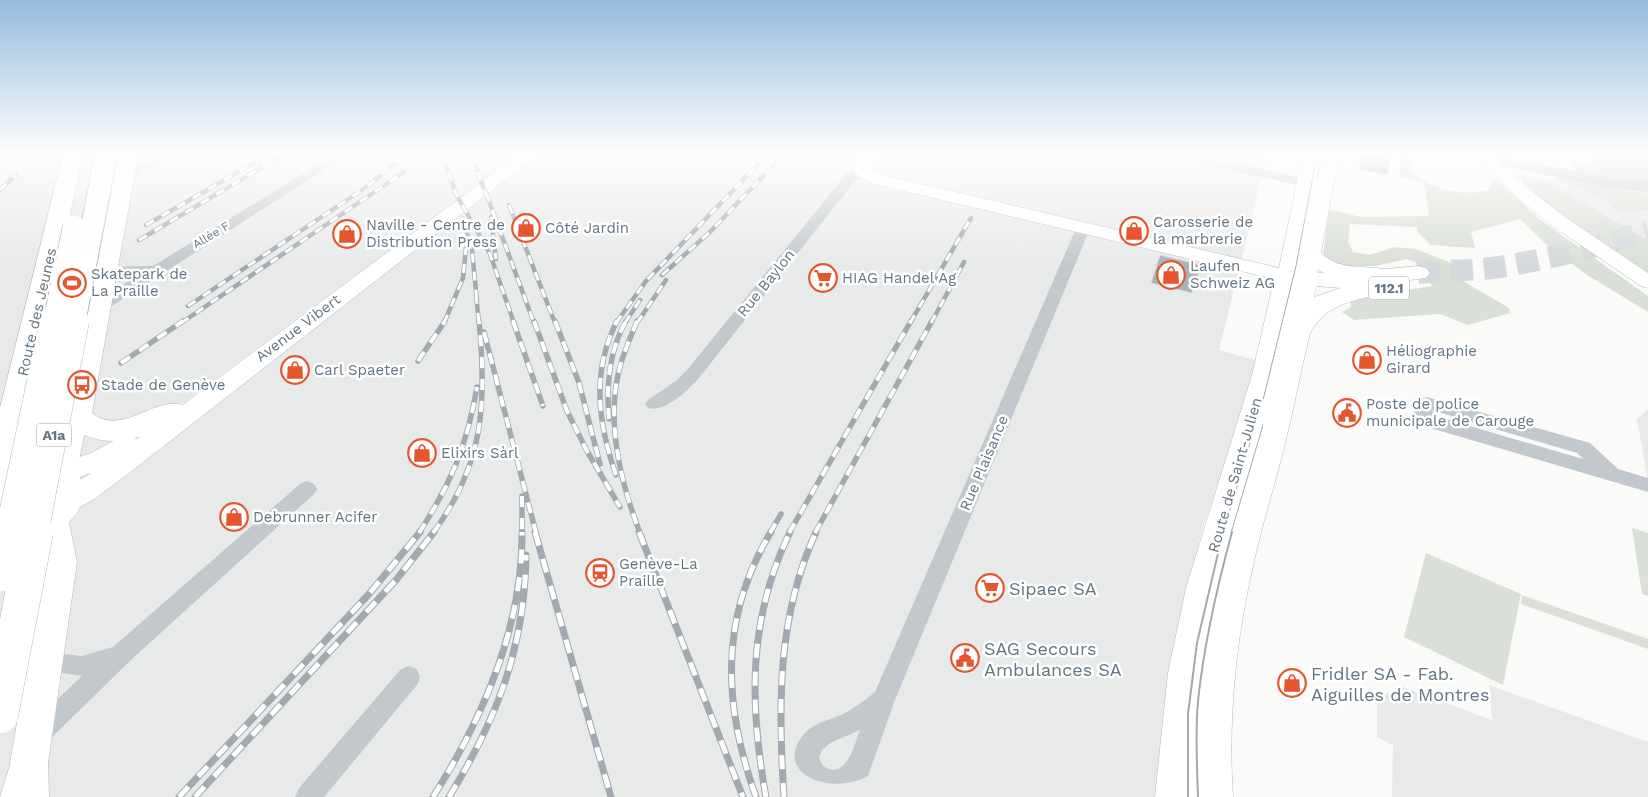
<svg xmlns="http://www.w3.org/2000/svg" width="1648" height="797" viewBox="0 0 1648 797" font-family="'Work Sans',sans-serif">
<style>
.built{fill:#e8e9e9}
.green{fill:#dadfd7}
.building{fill:#aab3b9;stroke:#dcdcda}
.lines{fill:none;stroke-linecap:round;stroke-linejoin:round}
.primary-tunnel{stroke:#d5d9db;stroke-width:22;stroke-dasharray:22 11;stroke-linecap:butt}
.secondary-casing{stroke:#b3babf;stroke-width:1}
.primary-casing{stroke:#b5babe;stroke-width:1}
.motorway-casing{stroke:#b4b9bd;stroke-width:1}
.minor{fill:#c3c8cc;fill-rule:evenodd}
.tertiary{fill:#c3c8cc;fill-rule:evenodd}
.secondary{fill:#fff;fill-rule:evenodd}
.primary{fill:#fff;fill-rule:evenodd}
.motorway{fill:#fff;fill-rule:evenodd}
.tram-far1{stroke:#a2aab0;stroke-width:1}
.tram{stroke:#a2aab0;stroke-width:2}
.rail-far2-casing{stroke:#a2aab0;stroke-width:4.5}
.rail-far1-casing{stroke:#a2aab0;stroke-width:5.5}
.rail-casing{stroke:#a2aab0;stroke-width:7}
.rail-far2{stroke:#fff;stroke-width:3;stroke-dasharray:9;stroke-linecap:butt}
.rail-far1{stroke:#fff;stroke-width:4;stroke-dasharray:11;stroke-linecap:butt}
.rail{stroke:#fff;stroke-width:5;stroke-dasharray:14;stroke-linecap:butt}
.motorway-bridge-far2-casing{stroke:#b4b9bd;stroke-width:24;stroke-linecap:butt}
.motorway-bridge-far1-casing{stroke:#b4b9bd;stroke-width:29;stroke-linecap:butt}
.motorway-bridge-casing{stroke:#b4b9bd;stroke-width:37;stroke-linecap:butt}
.motorway-bridge-far2{stroke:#fff;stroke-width:22}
.motorway-bridge-far1{stroke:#fff;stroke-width:28}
.motorway-bridge{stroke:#fff;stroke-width:36}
.labels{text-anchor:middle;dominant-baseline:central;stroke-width:5;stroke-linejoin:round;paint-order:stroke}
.far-street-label{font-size:12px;fill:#657683;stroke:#fff}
.shield{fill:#fff;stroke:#939fa8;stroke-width:1}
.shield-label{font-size:14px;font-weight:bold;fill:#657683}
.poi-label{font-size:15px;fill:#657683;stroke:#fff;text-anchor:start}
.street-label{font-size:15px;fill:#657683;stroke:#fff}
.near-poi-label{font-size:18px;fill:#657683;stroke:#fff;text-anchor:start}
</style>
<rect width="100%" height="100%" fill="#fafaf8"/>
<path class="built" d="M 0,155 L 1267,155 L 1219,350 L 1259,361 L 1202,531 L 1182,613 L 1156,797 L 0,797 Z
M 1524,175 L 1546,181 L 1559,177 L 1648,191 L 1648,274 L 1552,208 L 1518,179 L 1519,176 Z
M 1648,409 L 1648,481 L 1637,419 Z
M 1489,685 L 1648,742 L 1648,797 L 1392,797 L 1393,745 L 1377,737 L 1377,690 L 1399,698 L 1400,686 L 1492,720 Z"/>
<path class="green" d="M 1401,155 L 1411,155 L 1410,166 C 1423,190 1464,197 1488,190 L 1494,178 L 1498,181 L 1542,221 L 1648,296 L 1648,312 L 1587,275 L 1546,244 L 1520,219 L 1471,232 L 1475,248 L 1431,245 L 1417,231 L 1417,227 L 1350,224 L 1348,241 L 1353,252 L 1370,255 L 1394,247 L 1416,249 L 1449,262 L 1461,280 L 1509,308 L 1510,313 L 1468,325 L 1440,314 L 1354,320 L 1342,312 L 1351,307 L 1350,300 L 1432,286 L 1415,262 L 1407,259 L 1375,266 L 1341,266 L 1323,256 L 1329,209 L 1361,217 L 1429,216 L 1424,183 L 1400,177 Z
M 1588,155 L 1645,155 L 1648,158 L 1648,183 L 1576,172 L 1571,161 L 1593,164 Z
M 1525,175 L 1547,182 L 1648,240 L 1648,273 C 1603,245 1557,216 1519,178 Z
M 1560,178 L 1648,194 L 1648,210 C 1630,213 1617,216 1605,199 L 1556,180 Z
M 1632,528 L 1648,533 L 1648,596 L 1642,594 Z
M 1426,553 L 1521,594 L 1503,685 L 1404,637 Z
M 1522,595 L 1648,639 L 1648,649 L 1521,604 Z"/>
<path class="building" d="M 1360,155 L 1390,155 L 1388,175 L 1359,169 Z
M 1160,255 L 1201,265 L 1192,293 L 1151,283 Z"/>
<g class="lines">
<path class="primary-tunnel" d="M 1418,273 C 1445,270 1472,271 1499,267 C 1549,259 1599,246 1648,231"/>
<defs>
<path id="secondary" d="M 518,155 L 537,155 L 120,480 C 103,491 80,515 59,508 L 55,501 L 59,494 L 91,473 L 62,483 L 53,480 L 49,473 L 53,466 L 91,453 L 119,438 L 128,436 L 137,439 Z
M 860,155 L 876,155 L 870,168 L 887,176 L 1279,268 L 1303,155 L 1321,155 L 1309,215 L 1316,181 L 1326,155 L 1343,155 L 1334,181 L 1321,253 C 1340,272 1364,264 1387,270 L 1390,274 L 1387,278 C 1366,284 1338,280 1318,270 L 1313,284 L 1306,286 L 1299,284 L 1296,278 L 1287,282 L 875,184 L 859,177 L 852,168 Z
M 1475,155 L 1493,155 L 1531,191 L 1565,217 L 1648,273 L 1648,288 L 1641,286 L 1551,225 L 1519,199 Z"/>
<path id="primary" d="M 63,155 L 83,155 L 13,472 L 49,462 L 56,433 L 63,416 L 118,155 L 138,155 L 92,413 C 122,437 153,396 183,405 L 187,412 C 178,428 129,442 111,441 C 102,441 92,438 84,435 L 77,471 L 86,490 L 85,498 L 77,513 L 69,522 L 77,562 L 48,763 L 49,797 L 9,797 L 10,763 L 45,562 L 40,538 L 36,540 L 25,536 L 20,527 C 28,511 62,505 54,484 L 36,487 L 0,505 L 0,408 Z
M 1418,266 L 1426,268 L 1430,273 L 1426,278 L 1369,285 L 1375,291 L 1372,296 C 1344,303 1325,307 1310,333 C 1301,370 1294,407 1285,444 C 1274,488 1260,531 1251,575 C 1235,648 1228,723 1233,797 L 1155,797 L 1168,673 L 1186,588 L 1252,375 L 1275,276 L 1279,271 L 1287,269 L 1333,274 ZM 1316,286 L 1341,288 L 1314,297 Z"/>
<path id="motorway" d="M 29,744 L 43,749 L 48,763 L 40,797 L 0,797 L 15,749 Z"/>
</defs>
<use href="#secondary" class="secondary-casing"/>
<use href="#primary" class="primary-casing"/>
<use href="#motorway" class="motorway-casing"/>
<path class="minor" d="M 157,155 L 172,155 L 127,181 L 122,182 L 115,178 Z
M 333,155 L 347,155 L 104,311 L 92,311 L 90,307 L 136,276 L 100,273 L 98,270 L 100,267 L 153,266 Z
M 1173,155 L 1195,155 L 1307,179 L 1314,183 L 1307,187 L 1179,159 Z
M 862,167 L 867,168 L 869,171 C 864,177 855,180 850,187 L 699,378 C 688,390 665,413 648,408 L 645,404 L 648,400 L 676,381 L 687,370 L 847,173 Z
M 1084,222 L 1091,226 L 895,700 L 868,776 C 828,797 771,772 805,733 C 815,722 831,720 843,714 C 855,708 865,700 875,692 L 1077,226 ZM 860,730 C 854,746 846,781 823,766 L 819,758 L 822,750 L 830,743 Z
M 1427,397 L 1590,443 L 1618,469 L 1648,478 L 1648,492 L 1427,427 L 1416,419 L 1413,405 L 1416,401 ZM 1431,410 L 1577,453 L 1583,459 L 1439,417 Z
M 307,481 L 314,484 L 317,489 L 314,494 L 133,658 L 46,743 L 37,747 L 28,743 L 25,735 L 28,727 L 82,676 L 38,669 L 35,662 L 38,655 L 46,652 L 82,656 L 113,647 L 300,484 Z
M 409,666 L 417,669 L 420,677 L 417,685 L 324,797 L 295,797 L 299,788 L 401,669 Z"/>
<path class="tertiary" d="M 1482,155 L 1493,155 L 1606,177 L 1648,182 L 1648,192 L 1606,187 L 1487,163 L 1479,158 Z"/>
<use href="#secondary" class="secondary"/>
<use href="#primary" class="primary"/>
<use href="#motorway" class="motorway"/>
<path class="tram-far1" d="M 1223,533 L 1263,400 L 1296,266 L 1317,155
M 1231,533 L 1263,425"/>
<path class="tram" d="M 1188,797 L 1188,714 L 1197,643 L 1223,532
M 1198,797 C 1197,765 1195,733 1198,701 C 1204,644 1217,587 1232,532"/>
<defs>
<path id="rail-far2" d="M 442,155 L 456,194 L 490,254 L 514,323
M 472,155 L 488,200
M 0,163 L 10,155
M 0,190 L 16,175
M 486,193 L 534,323
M 509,205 L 555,323
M 491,217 L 496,259
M 463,219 L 472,250 L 477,302
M 146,225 L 268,155
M 139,240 L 283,155
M 662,275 L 710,232 L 783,155
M 476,295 L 479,323
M 188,306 L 368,186 L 404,155
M 181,323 L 404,172
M 444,323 L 463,278 L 466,248
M 616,323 L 646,281 L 767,155
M 625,323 L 640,300
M 637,323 L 666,280
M 910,323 L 971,218
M 931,323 L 964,262"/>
<path id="rail-far1" d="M 513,321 L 543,406
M 534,321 L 567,411 L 587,451 L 620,507
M 555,321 L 579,383 L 600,464
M 637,321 C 632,334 626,347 622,360 C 604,415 620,481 640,533
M 484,332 L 536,533
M 418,361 L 445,321
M 121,363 L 183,321
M 609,419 C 606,385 609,351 626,321
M 616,475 C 598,423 591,372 617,321
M 522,496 L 522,533
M 419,533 C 451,483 467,446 477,387
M 433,533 C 484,464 487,404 479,321
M 770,533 L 781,514
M 789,533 L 911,321
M 815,533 L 932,321"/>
<path id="rail" d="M 535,532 L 611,797
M 639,532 L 743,797
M 179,797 L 369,594 L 420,532
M 195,797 L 396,580 L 434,532
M 433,797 C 483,718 523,627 522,532
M 449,797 C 497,719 525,647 526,555
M 756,797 C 723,705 719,618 771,532
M 766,797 C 749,703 748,619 790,532
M 784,797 C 778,706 777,617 816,532"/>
</defs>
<use href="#rail-far2" class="rail-far2-casing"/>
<use href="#rail-far1" class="rail-far1-casing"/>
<use href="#rail" class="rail-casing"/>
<use href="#rail-far2" class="rail-far2"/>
<use href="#rail-far1" class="rail-far1"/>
<use href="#rail" class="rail"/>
<defs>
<path id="motorway-bridge-far2" d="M 54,323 L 74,227
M 74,323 L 106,155"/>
<path id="motorway-bridge-far1" d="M 9,533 L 54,321
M 34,533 L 75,321"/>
<path id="motorway-bridge" d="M 0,573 L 9,532
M 0,715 L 35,532"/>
</defs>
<use href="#motorway-bridge-far2" class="motorway-bridge-far2-casing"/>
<use href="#motorway-bridge-far1" class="motorway-bridge-far1-casing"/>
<use href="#motorway-bridge" class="motorway-bridge-casing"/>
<use href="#motorway-bridge-far2" class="motorway-bridge-far2"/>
<use href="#motorway-bridge-far1" class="motorway-bridge-far1"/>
<use href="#motorway-bridge" class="motorway-bridge"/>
</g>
<linearGradient id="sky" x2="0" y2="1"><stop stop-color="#96bcdc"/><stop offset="0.58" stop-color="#fdfdfc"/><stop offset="1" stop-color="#fdfdfc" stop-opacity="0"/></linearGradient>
<rect width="1648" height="266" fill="url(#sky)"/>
<defs>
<symbol id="shop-ring" viewBox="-11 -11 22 22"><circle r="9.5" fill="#fff" stroke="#e4572e" stroke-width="1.5"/><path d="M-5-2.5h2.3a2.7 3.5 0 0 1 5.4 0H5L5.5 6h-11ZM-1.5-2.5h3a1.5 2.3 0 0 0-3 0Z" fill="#e4572e"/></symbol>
<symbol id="supermarket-ring" viewBox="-11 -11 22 22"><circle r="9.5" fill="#fff" stroke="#e4572e" stroke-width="1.5"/><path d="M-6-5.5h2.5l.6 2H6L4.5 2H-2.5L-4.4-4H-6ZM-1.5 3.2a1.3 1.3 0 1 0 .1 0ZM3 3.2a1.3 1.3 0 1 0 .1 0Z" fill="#e4572e"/></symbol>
<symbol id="stadium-ring" viewBox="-11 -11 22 22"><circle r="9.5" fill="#fff" stroke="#e4572e" stroke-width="1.5"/><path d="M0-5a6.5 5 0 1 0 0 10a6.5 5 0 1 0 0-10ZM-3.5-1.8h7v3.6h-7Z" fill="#e4572e"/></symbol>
<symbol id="bus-ring" viewBox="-11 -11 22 22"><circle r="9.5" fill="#fff" stroke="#e4572e" stroke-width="1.5"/><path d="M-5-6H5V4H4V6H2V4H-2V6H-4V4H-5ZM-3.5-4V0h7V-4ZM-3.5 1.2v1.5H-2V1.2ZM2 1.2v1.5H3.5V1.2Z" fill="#e4572e"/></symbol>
<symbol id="civic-ring" viewBox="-11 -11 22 22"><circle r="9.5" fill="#fff" stroke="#e4572e" stroke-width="1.5"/><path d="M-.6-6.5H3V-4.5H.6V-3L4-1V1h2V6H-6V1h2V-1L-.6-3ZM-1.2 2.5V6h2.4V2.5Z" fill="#e4572e"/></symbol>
<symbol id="station-ring" viewBox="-11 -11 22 22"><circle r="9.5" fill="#fff" stroke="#e4572e" stroke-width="1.5"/><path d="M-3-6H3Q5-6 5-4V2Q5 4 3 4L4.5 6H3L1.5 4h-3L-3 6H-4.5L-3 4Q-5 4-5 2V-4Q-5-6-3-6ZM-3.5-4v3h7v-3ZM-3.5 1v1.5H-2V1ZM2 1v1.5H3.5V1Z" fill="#e4572e"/></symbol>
</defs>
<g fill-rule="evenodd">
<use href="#shop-ring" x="510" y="212" width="32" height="32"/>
<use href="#shop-ring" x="1118" y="215" width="32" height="32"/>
<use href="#shop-ring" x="331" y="218" width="32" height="32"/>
<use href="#shop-ring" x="1155" y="259" width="32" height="32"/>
<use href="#supermarket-ring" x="807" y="262" width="32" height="32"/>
<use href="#stadium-ring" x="56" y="267" width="32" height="32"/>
<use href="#shop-ring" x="1351" y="344" width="32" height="32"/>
<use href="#shop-ring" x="279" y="354" width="32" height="32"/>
<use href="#bus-ring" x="66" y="369" width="32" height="32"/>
<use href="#civic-ring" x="1331" y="397" width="32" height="32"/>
<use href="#shop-ring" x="406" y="437" width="32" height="32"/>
<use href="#shop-ring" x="218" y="501" width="32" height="32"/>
<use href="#station-ring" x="584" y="557" width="32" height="32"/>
<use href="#supermarket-ring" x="974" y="572" width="32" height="32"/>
<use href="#civic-ring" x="949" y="642" width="32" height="32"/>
<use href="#shop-ring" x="1276" y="667" width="32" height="32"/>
</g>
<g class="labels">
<g class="far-street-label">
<text transform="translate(211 235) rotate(-31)">Allée F</text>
</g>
<g class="shield">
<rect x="1369" y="276.5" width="40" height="23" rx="4"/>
<rect x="36.5" y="423.5" width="35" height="23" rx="4"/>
</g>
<g class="shield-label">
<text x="1389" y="288">112.1</text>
<text x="54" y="435">A1a</text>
</g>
<g class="poi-label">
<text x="1153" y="222">Carosserie de<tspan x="1153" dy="17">la marbrerie</tspan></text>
<text x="366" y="225">Naville - Centre de<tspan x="366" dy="17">Distribution Press</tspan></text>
<text x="545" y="228">Côté Jardin</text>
<text x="1190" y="266">Laufen<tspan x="1190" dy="17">Schweiz AG</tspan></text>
<text x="91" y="274">Skatepark de<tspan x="91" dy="17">La Praille</tspan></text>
<text x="842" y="278">HIAG Handel Ag</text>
<text x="1386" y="351">Héliographie<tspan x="1386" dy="17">Girard</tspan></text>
<text x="314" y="370">Carl Spaeter</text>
<text x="101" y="385">Stade de Genève</text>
<text x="1366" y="404">Poste de police<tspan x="1366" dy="17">municipale de Carouge</tspan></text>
<text x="441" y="453">Elixirs Sàrl</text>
<text x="253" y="517">Debrunner Acifer</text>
<text x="619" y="564">Genève-La<tspan x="619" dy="17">Praille</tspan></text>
</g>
<g class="street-label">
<text transform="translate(766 283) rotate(-51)">Rue Baylon</text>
<text transform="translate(37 312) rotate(-77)">Route des Jeunes</text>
<text transform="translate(298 328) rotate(-37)">Avenue Vibert</text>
<text transform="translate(984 463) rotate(-67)">Rue Plaisance</text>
<text transform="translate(1235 475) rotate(-74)">Route de Saint-Julien</text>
</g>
<g class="near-poi-label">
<text x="1009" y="588">Sipaec SA</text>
<text x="984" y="648">SAG Secours<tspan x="984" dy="21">Ambulances SA</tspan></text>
<text x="1311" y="673">Fridler SA - Fab.<tspan x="1311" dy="21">Aiguilles de Montres</tspan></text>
</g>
</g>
</svg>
